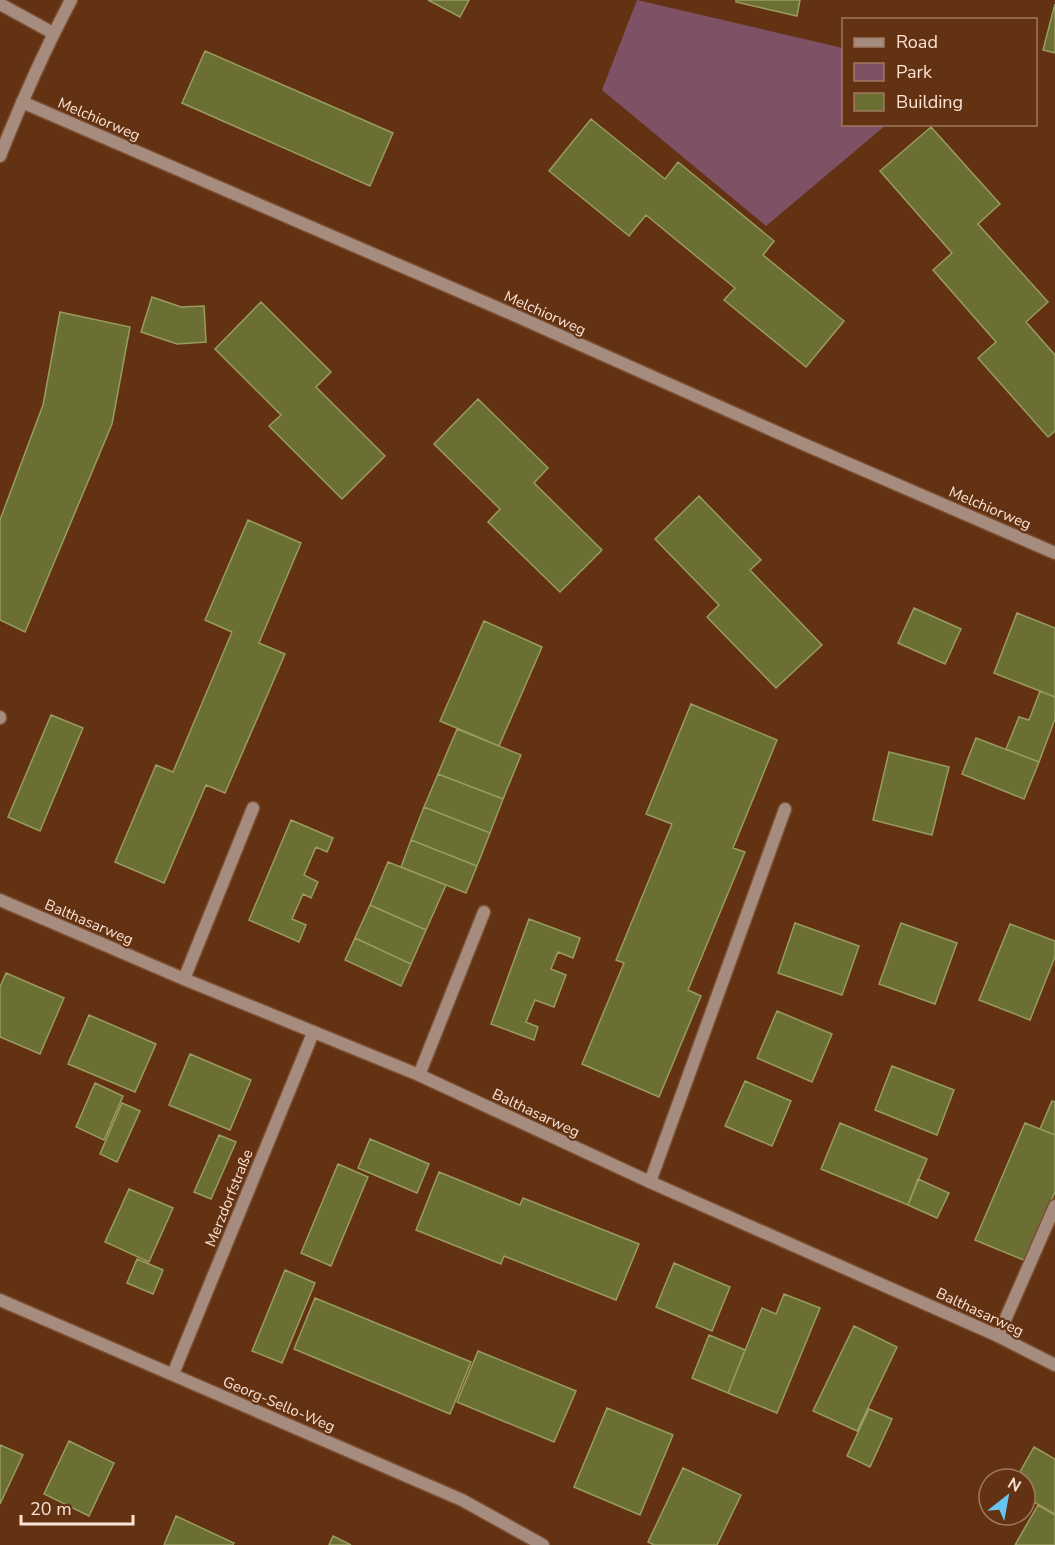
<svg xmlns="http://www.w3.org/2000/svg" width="1055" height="1545" viewBox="0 0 1055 1545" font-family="'Nunito Sans',sans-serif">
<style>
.green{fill:#7e5165}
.building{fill:#6c6f33;stroke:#999c5f;stroke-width:1.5}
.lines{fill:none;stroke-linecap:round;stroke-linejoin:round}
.lane-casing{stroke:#7b4e31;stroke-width:15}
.street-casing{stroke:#7b4e31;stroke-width:15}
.lane{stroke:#a68c7e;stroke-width:12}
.street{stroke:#a68c7e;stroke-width:12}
.labels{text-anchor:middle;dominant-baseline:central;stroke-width:4.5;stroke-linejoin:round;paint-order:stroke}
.street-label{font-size:15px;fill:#fbe2d5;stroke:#633212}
</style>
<rect width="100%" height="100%" fill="#633212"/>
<path class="green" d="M 637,0 L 843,48 L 844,124 L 886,125 L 766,226 L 602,90 Z"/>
<path class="building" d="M 428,0 L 469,0 L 460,17 Z
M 736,0 L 800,0 L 797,16 L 736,2 Z
M 1055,4 L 1055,53 L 1043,50 Z
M 205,51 L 393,133 L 370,186 L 182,103 Z
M 591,119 L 665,179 L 678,162 L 774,241 L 763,255 L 844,321 L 806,367 L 724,300 L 735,288 L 646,215 L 629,236 L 549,171 Z
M 931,127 L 1000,204 L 978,224 L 1048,302 L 1026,322 L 1055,355 L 1055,431 L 1048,437 L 978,358 L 996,342 L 933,270 L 952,253 L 880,171 Z
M 152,297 L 181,307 L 204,306 L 206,342 L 177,344 L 141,332 Z
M 261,302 L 331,372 L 316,387 L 385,456 L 342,499 L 269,426 L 281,415 L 215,349 Z
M 60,312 L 130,327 L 112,424 L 25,632 L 0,620 L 0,520 L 43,405 Z
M 478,399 L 548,468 L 534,483 L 602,550 L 560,592 L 488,522 L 500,509 L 434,444 Z
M 699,496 L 761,560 L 750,570 L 822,645 L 776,688 L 707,617 L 719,605 L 655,539 Z
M 248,520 L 301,543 L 259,643 L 285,654 L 225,793 L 206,785 L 164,883 L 115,862 L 156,765 L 173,772 L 232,632 L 205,620 Z
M 914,608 L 961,629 L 945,664 L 898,643 Z
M 1017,613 L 1055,628 L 1055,697 L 994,673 Z
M 484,621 L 542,647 L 499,746 L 440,721 Z
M 1040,691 L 1055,697 L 1055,719 L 1039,762 L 1006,749 L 1019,717 L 1029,720 Z
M 691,704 L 777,740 L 733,848 L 745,852 L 688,990 L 701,996 L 659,1097 L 582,1064 L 624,963 L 616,960 L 672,824 L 646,814 Z
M 51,715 L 83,728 L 40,831 L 8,817 Z
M 457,729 L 521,755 L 503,799 L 438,774 Z
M 976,738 L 1039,762 L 1024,799 L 962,774 Z
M 889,752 L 949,767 L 932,835 L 873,820 Z
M 438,774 L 503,799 L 490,833 L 424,807 Z
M 424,807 L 490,833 L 477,866 L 411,840 Z
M 291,820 L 333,838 L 327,852 L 316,847 L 304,875 L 318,882 L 311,898 L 303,894 L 292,919 L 306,925 L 299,942 L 249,920 Z
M 411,840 L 477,866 L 466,893 L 401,867 Z
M 388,862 L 446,885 L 426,930 L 370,905 Z
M 370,905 L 426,930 L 411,964 L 355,938 Z
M 529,919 L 580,938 L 573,958 L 558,952 L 551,969 L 566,975 L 554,1007 L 535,1000 L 526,1022 L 538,1027 L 534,1040 L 491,1024 Z
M 795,923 L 859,946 L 842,995 L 778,973 Z
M 901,923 L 957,943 L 935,1004 L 879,984 Z
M 1010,924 L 1055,941 L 1055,957 L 1030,1020 L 979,1000 Z
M 355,938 L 411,964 L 401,986 L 345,960 Z
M 6,973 L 64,998 L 40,1054 L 0,1037 L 0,987 Z
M 777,1011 L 832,1034 L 812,1082 L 757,1058 Z
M 89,1015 L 156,1044 L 135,1092 L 68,1064 Z
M 190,1054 L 251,1080 L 230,1130 L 169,1105 Z
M 892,1066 L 954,1090 L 937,1135 L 875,1110 Z
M 745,1081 L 791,1101 L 772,1146 L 725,1126 Z
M 95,1083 L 123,1096 L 104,1140 L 76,1127 Z
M 1052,1101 L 1055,1102 L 1055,1135 L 1040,1129 Z
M 122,1103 L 140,1111 L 117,1162 L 100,1154 Z
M 840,1123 L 927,1159 L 908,1205 L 821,1169 Z
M 1025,1123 L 1055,1135 L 1055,1192 L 1026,1261 L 975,1240 Z
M 219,1135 L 236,1142 L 211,1199 L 194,1192 Z
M 370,1139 L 429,1164 L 417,1193 L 358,1168 Z
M 338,1164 L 368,1177 L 331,1266 L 301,1253 Z
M 439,1172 L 520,1205 L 523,1198 L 639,1244 L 616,1300 L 504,1256 L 501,1264 L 416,1230 Z
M 918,1179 L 949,1193 L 937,1218 L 908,1205 Z
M 129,1189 L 173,1208 L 149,1262 L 105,1242 Z
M 137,1259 L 163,1270 L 153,1294 L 127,1283 Z
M 674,1263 L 730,1287 L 712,1331 L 656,1307 Z
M 285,1270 L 315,1283 L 282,1363 L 252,1351 Z
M 784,1294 L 820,1308 L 777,1413 L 728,1393 L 762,1308 L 776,1314 Z
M 315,1298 L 471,1362 L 450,1414 L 294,1349 Z
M 854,1326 L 897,1347 L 857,1431 L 813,1411 Z
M 709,1335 L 745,1350 L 728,1393 L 692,1378 Z
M 478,1351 L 576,1391 L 554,1442 L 457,1402 Z
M 607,1408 L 673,1435 L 640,1515 L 574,1487 Z
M 869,1409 L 892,1419 L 870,1467 L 847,1456 Z
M 69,1441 L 114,1463 L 89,1516 L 44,1494 Z
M 0,1445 L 23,1455 L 0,1504 Z
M 1034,1447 L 1055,1459 L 1055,1514 L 1025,1497 L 1025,1479 L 1016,1479 Z
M 683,1468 L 741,1495 L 717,1545 L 654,1545 L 648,1542 Z
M 1038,1505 L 1055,1515 L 1055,1545 L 1015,1545 Z
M 176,1516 L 234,1543 L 233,1545 L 164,1545 Z
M 333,1536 L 351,1545 L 329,1545 Z"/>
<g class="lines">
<defs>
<path id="lane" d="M 0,718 L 0,717
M 184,979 L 253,808
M 419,1075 L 484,912
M 650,1182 L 785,809
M 998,1336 L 1055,1206"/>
<path id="street" d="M 0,4 L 53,33
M 22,102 L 514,315 L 801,443 L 1055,553
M 0,156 C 21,103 44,51 71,0
M 0,900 L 184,979 L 419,1075 L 650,1182 L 998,1336 L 1055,1365
M 0,1300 L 462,1500 L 543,1545
M 173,1374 L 313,1033"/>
</defs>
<use href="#lane" class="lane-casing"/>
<use href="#street" class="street-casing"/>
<use href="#lane" class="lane"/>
<use href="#street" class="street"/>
</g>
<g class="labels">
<g class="street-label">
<text transform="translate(99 119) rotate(23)">Melchiorweg</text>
<text transform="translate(545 313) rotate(24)">Melchiorweg</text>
<text transform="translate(990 508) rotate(23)">Melchiorweg</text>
<text transform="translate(89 922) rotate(23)">Balthasarweg</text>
<text transform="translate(536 1113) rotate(25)">Balthasarweg</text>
<text transform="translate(229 1198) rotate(-68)">Merzdorfstraße</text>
<text transform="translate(980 1312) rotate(25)">Balthasarweg</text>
<text transform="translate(279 1404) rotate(23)">Georg-Sello-Weg</text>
</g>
</g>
<rect x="842" y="18" width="195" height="108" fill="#633212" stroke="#a07860" stroke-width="1.5"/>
<rect x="854" y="38" width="30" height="9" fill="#a68c7e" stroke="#a07860" stroke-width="1.5"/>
<text x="896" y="48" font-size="18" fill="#fbe2d5">Road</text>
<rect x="854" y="63" width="30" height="18" fill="#7e5165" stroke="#a07860" stroke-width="1.5"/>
<text x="896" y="78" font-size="18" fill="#fbe2d5">Park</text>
<rect x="854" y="93" width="30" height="18" fill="#6c6f33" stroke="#a07860" stroke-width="1.5"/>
<text x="896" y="108" font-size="18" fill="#fbe2d5">Building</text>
<g transform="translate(1007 1497) rotate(31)"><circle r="28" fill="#633212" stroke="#a07860" stroke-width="1.5"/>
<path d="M0-4.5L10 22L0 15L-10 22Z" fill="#68c4f0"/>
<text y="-9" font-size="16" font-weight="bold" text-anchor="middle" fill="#fbe2d5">N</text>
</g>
<path d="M21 1515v9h112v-9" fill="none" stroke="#fbe2d5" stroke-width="3"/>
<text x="30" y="1515" font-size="18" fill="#fbe2d5" stroke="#633212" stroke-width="4.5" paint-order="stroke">20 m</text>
</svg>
